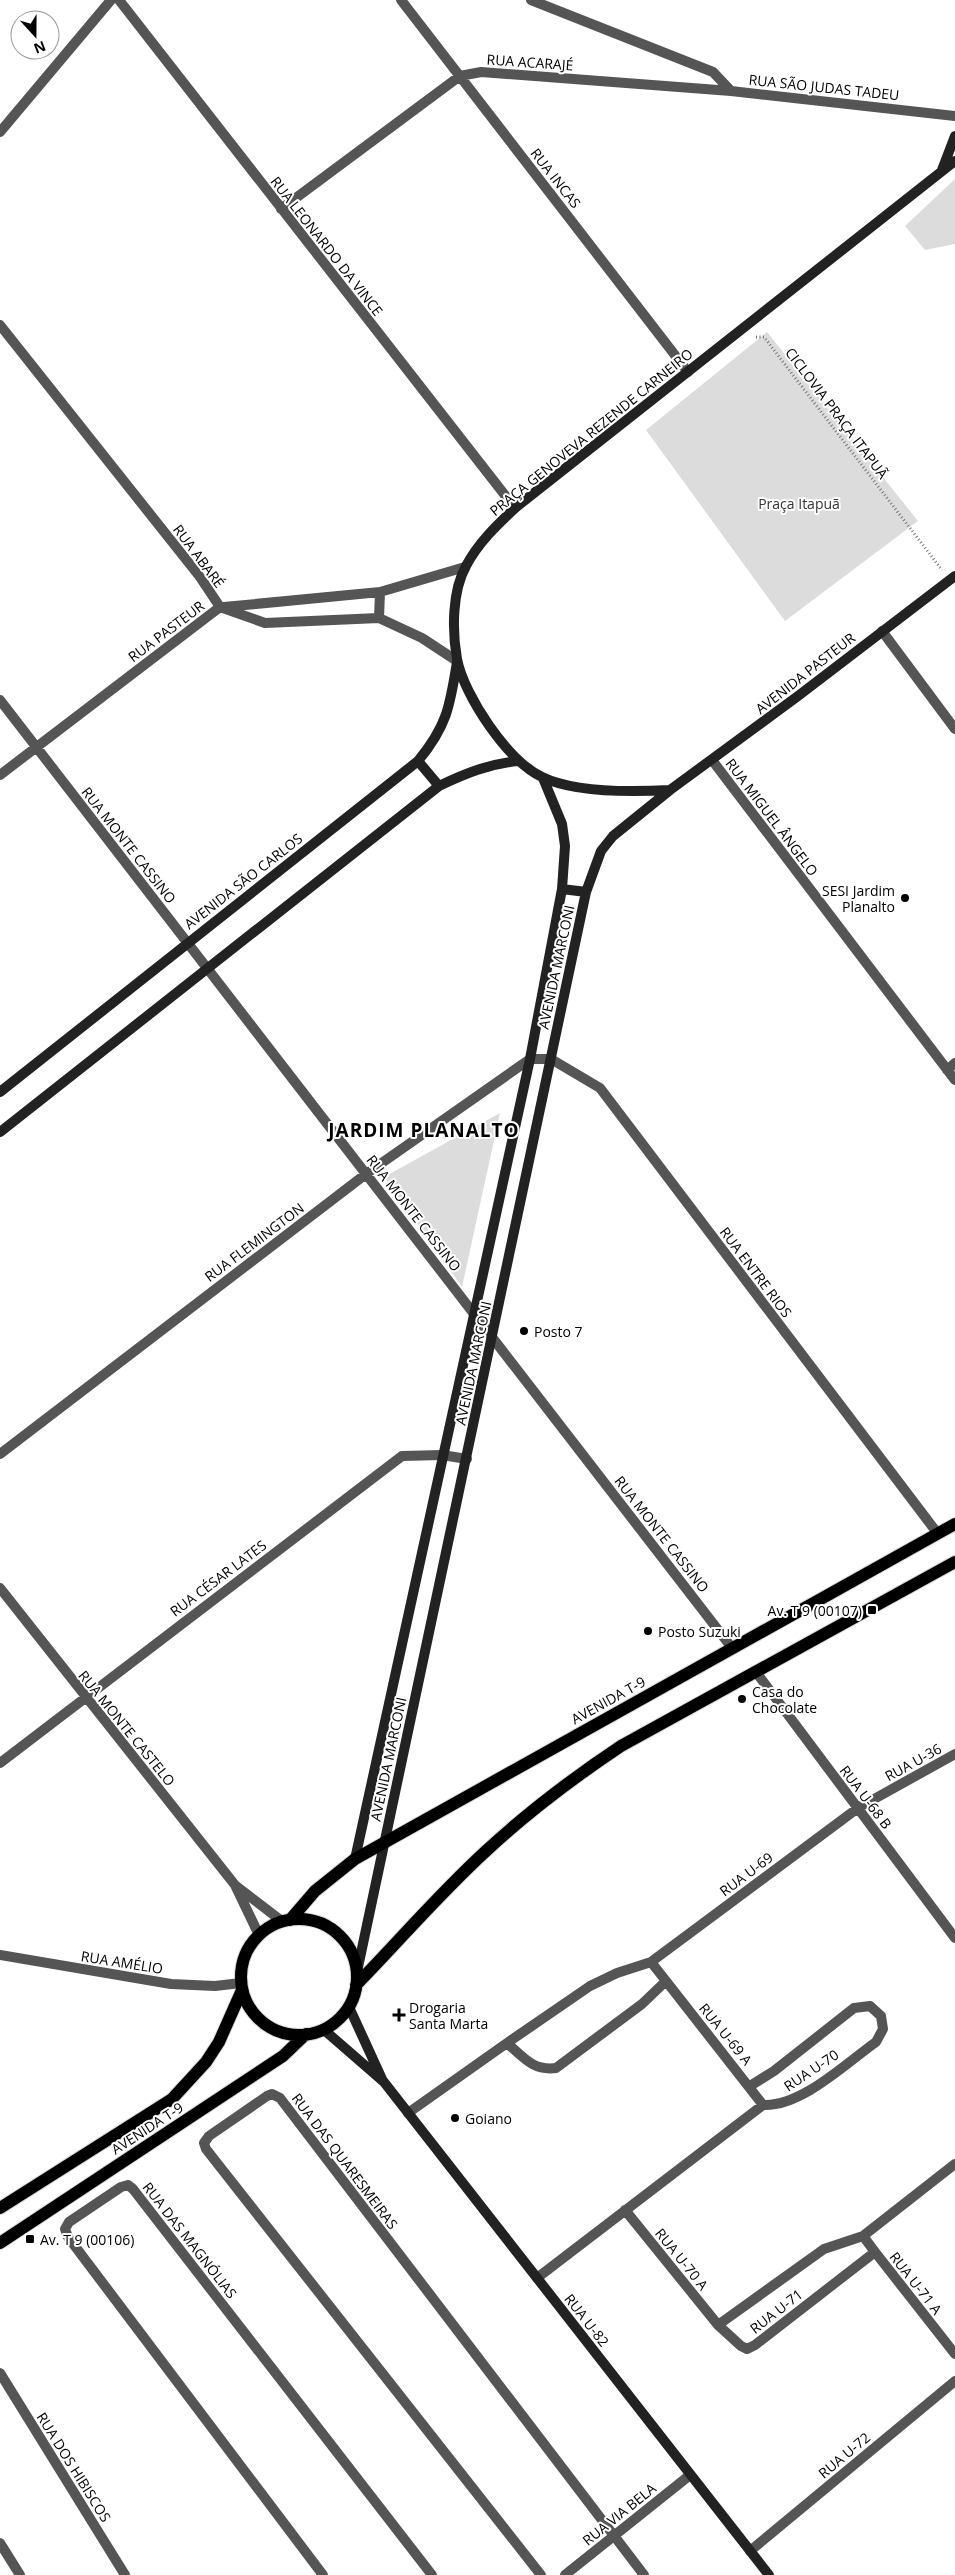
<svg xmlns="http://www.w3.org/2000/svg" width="955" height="2575" viewBox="0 0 955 2575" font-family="'Open Sans',sans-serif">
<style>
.green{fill:#dcdcdc}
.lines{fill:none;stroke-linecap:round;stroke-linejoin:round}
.primary-casing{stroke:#dbdbdb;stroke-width:14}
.path{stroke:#777;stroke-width:3;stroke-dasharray:1 2.5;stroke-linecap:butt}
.street{stroke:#555;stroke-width:10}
.secondary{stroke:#222;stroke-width:10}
.primary{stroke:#000;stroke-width:12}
.poi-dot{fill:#000;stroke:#fff;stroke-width:2}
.labels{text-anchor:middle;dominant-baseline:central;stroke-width:4;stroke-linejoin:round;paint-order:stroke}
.street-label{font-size:14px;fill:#000;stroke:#fff}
.park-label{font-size:14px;fill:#333;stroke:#fff}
.poi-label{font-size:14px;fill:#000;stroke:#fff;text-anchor:start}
.district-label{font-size:19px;font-weight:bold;letter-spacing:1px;fill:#000;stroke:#fff}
</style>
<rect width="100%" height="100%" fill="#fff"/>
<path class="green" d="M 955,179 L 955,244 L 925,250 L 905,226 Z
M 767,332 L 918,521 L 785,621 L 646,430 Z
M 500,1113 L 462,1287 L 384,1177 Z"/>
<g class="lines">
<defs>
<path id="primary" d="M241 1977a58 58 0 1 1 116 0a58 58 0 1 1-116 0Z
M 290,1920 L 315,1891 L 355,1859 L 955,1524
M 356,1985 C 399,1941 440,1893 486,1851 C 528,1812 573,1778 621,1746 L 955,1562
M 0,2208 L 172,2099 L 206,2062 L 219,2042 L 242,1990
M 0,2243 L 283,2056 L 306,2034"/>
</defs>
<use href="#primary" class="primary-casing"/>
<path class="path" d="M 756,337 L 764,337 L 942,570"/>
<path class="street" d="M 119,0 L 515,508
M 401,0 L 688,372
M 531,0 L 713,72 L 731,91
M 0,132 L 111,0
M 281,209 L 460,76 L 481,72 L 731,91 L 955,116
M 0,325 L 200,577 L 220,607
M 220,607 L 265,623 L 379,618 L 422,638 L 457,661
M 224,607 L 380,592 L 465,567
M 379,618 L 380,592
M 882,631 L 955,729
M 0,700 L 732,1648
M 712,760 L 955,1080
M 0,775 L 220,607
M 947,1070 L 955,1063
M 0,1454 L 366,1174 L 530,1059 L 551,1059 L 600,1088 L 938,1534
M 0,1588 L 235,1885 L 259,1935
M 756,1672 L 955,1938
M 0,1763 L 402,1456 L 442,1455 L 467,1459
M 236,1886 L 283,1922
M 0,1955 L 171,1984 L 215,1986 L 241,1983
M 651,1962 L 666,1981 L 642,2004 L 556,2068 C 533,2071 523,2057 507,2043 L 590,1986 L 617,1973 Z
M 651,1962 L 858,1808 L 955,1754
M 666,1981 L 763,2105
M 408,2113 L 507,2043
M 625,2210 L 718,2325
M 863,2236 L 875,2252 L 755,2345 L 747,2349 L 741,2346 L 718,2325 L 824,2249 Z
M 863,2236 L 955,2164
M 875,2252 L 955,2354
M 537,2278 L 763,2105 C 801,2107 845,2064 876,2042 L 883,2029 L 881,2016 L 870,2006 L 854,2008 L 774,2071 L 750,2086
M 0,2373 L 125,2575
M 0,2543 L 20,2575
M 750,2551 L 955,2381
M 323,2575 L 68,2237 L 65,2229 L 69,2222 L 121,2187 L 128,2185 L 133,2189 L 432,2575
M 541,2575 L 206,2149 L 204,2143 L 209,2136 L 267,2096 L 272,2094 L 280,2098 L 644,2575
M 565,2575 L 690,2475"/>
<path class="secondary" d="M 942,170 L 955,136
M 418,761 L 439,786
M 670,790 C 634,792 575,793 542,777 C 508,761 464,696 457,659 C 452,631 452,591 466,566 C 478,543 497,525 515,508 L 955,161
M 562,889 L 586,892
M 0,1092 L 418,761 C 447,726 450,706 457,662
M 0,1132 L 439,786 C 466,773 489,764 518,761
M 355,1859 L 530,1059 L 562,889 L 565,846 L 562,824 L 543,778
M 357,1972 L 586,892 L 601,851 L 613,836 L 670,790 L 798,696 L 955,576
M 349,2007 L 382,2079
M 323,2029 L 384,2082 L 769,2575"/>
<use href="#primary" class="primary"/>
</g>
<g class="poi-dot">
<circle cx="905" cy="898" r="5"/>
<circle cx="524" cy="1331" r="5"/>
<rect x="867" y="1605" width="10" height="10" rx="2.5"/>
<circle cx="648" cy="1631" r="5"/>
<circle cx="742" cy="1699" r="5"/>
<path d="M396.5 2007.5h5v5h5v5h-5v5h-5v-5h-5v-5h5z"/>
<circle cx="455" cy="2118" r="5"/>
<rect x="25" y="2234" width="10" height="10" rx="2.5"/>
</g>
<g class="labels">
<g class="street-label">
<text transform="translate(530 62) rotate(4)">RUA ACARAJÉ</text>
<text transform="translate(824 87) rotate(6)">RUA SÃO JUDAS TADEU</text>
<text transform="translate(556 178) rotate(52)">RUA INCAS</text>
<text transform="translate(327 246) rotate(52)">RUA LEONARDO DA VINCE</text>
<text transform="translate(837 413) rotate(53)">CICLOVIA PRAÇA ITAPUÃ</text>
<text transform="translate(591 432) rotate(-39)">PRAÇA GENOVEVA REZENDE CARNEIRO</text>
<text transform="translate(199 556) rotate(53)">RUA ABARÉ</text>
<text transform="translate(166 631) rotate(-37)">RUA PASTEUR</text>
<text transform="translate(805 673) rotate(-38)">AVENIDA PASTEUR</text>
<text transform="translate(772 817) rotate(53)">RUA MIGUEL ÂNGELO</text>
<text transform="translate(129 845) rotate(52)">RUA MONTE CASSINO</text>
<text transform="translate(243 881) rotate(-38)">AVENIDA SÃO CARLOS</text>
<text transform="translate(556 967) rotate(-78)">AVENIDA MARCONI</text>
<text transform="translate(414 1213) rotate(52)">RUA MONTE CASSINO</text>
<text transform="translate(254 1242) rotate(-37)">RUA FLEMINGTON</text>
<text transform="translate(756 1272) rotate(53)">RUA ENTRE RIOS</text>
<text transform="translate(473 1363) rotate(-78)">AVENIDA MARCONI</text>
<text transform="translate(662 1534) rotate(52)">RUA MONTE CASSINO</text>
<text transform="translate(218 1578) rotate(-37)">RUA CÉSAR LATES</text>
<text transform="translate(608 1700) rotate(-29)">AVENIDA T-9</text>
<text transform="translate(127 1728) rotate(51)">RUA MONTE CASTELO</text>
<text transform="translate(388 1759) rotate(-78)">AVENIDA MARCONI</text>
<text transform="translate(913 1762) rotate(-29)">RUA U-36</text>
<text transform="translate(866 1797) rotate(53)">RUA U-68 B</text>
<text transform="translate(746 1874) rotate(-37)">RUA U-69</text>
<text transform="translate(122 1962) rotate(9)">RUA AMÉLIO</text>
<text transform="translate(726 2034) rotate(51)">RUA U-69 A</text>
<text transform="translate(811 2070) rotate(-34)">RUA U-70</text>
<text transform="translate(147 2128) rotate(-33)">AVENIDA T-9</text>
<text transform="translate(345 2161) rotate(53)">RUA DAS QUARESMEIRAS</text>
<text transform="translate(190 2240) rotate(52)">RUA DAS MAGNÓLIAS</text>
<text transform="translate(682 2259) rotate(51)">RUA U-70 A</text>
<text transform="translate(916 2283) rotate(52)">RUA U-71 A</text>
<text transform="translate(776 2311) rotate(-38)">RUA U-71</text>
<text transform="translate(587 2320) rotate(52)">RUA U-82</text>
<text transform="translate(844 2455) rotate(-40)">RUA U-72</text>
<text transform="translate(74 2467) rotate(58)">RUA DOS HIBISCOS</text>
<text transform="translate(619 2514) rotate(-39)">RUA VIA BELA</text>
</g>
<g class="park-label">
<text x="799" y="503">Praça Itapuã</text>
</g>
<g class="poi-label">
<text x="895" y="890" text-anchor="end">SESI Jardim<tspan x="895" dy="16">Planalto</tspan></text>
<text x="534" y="1331">Posto 7</text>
<text x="862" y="1610" text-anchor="end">Av. T 9 (00107)</text>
<text x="658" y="1631">Posto Suzuki</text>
<text x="752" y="1691">Casa do<tspan x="752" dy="16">Chocolate</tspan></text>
<text x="409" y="2007">Drogaria<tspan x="409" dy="16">Santa Marta</tspan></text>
<text x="465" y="2118">Goiano</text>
<text x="40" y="2239">Av. T 9 (00106)</text>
</g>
<g class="district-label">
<text x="424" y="1130">JARDIM PLANALTO</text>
</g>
</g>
<g transform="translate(35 35) rotate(159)"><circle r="24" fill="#ffffff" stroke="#999999"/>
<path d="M0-4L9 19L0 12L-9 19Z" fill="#000000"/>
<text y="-8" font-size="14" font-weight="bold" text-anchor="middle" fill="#000000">N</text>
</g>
</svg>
